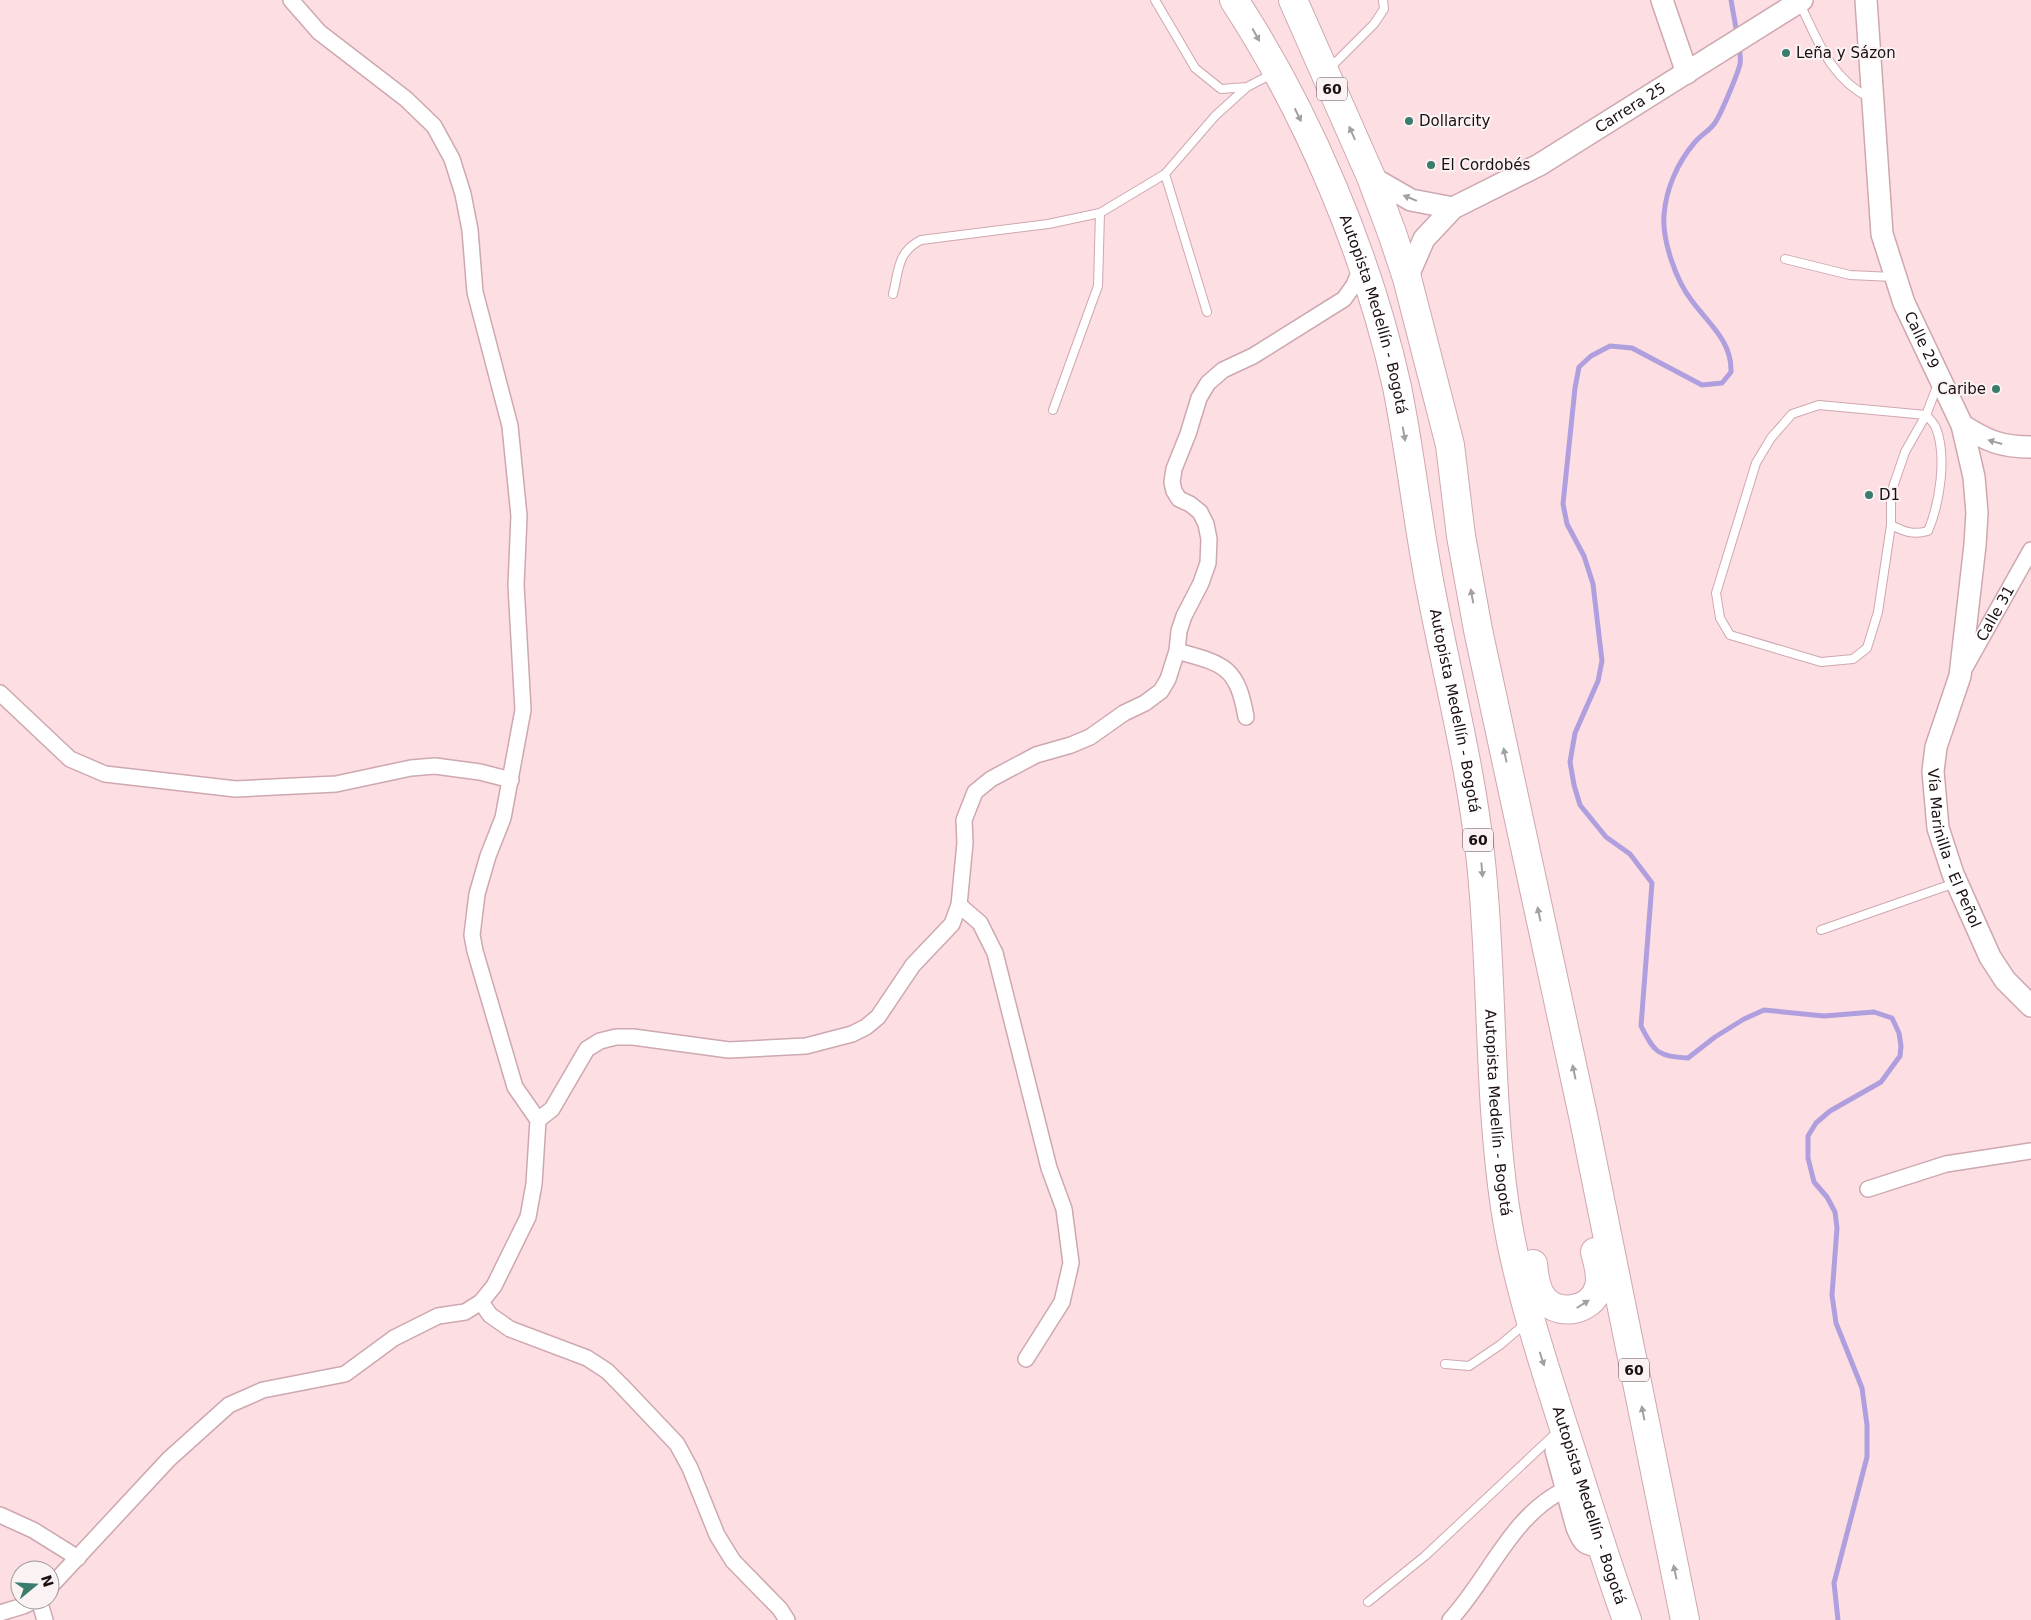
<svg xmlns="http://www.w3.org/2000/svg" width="2031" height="1620" viewBox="0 0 2031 1620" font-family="'DejaVu Sans',sans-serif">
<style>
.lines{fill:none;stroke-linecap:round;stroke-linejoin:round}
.stream{stroke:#b09fde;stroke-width:5}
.lane-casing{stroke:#cea8b0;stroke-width:10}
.street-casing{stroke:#cea8b0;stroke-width:18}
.secondary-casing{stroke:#cea8b0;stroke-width:24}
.highway-casing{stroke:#cea8b0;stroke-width:30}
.lane{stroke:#fff;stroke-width:8}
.street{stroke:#fff;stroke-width:15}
.secondary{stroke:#fff;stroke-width:21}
.highway{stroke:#fff;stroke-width:28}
.oneway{fill:#a49fa0}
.poi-dot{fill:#3a7c6d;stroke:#faf2f3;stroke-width:2}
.labels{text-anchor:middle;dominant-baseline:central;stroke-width:4;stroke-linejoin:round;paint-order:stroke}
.shield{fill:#faf2f3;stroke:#5e5355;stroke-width:1}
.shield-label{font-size:14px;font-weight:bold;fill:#1b0f11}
.poi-label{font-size:15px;fill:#1b0f11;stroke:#faf2f3;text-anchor:start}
.street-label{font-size:15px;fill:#1b0f11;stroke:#faf2f3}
</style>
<rect width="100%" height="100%" fill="#fddee3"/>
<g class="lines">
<path class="stream" d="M 1731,0 L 1737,34
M 1739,45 C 1740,51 1741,58 1740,64 C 1738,73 1720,117 1714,124 C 1709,131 1701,135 1695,142 C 1678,162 1666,188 1664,215 C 1662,240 1676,281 1692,301 C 1709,324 1732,341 1731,372 L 1722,383 L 1702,385 L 1632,348 L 1610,346 L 1591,356 L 1579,367 L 1575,388 L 1563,504 L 1567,524 L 1584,556 L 1593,584 L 1602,661 L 1598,681 L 1575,733 L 1570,762 L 1574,785 L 1580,805 L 1606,837 L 1630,854 L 1652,883 L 1641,1026 C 1655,1054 1659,1056 1688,1058 L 1715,1037 L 1744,1019 L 1764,1010 L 1824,1016 L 1874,1012 L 1892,1018 L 1899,1033 L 1901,1046 L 1900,1056 L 1881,1082 L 1830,1111 L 1816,1123 L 1808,1136 L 1808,1158 L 1814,1182 L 1827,1197 L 1835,1212 L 1837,1228 L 1832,1295 L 1836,1323 L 1862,1388 L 1867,1425 L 1867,1457 L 1834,1583 L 1838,1620"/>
<defs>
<path id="lane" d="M 1155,0 L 1195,68 L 1221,89 L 1247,87
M 1800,4 C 1818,41 1831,79 1870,98
M 1328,70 L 1374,24 L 1384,9 L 1383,0
M 1165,174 L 1207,312
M 1785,259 L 1850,275 L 1893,277
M 893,294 C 899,270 897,252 921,240 L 1048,224 L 1100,213 L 1165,174 L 1215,116 L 1247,87 L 1272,74
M 1053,410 L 1098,286 L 1100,213
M 1926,415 C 1930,419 1934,423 1936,428 C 1947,456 1940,503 1928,531 C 1913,535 1905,532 1891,525 L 1891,493 L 1905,452 Z
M 1891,525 L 1878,612 L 1867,648 L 1853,659 L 1821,662 L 1730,635 L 1720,618 L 1716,593 L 1756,463 L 1771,438 L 1792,414 L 1819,405 L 1926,415 L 1938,384
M 1821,930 L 1955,883
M 1445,1364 L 1469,1366 L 1500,1345 L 1526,1323
M 1368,1602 L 1425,1556 L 1556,1433"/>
<g id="street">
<path d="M 1177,651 C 1224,664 1237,666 1246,717"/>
<path id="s1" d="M 1963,671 L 2031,550"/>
<path d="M 0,693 L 70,759 L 105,774 L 236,789 L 336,784 L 411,768 L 435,766 L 480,772 L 511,780"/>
<path d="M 959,905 L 980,923 L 995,953 L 1049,1168 L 1064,1209 L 1071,1263 L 1062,1302 L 1026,1359"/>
<path d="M 538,1120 L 552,1109 L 587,1049 L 600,1041 L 616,1037 L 633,1037 L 729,1050 L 806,1046 L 852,1034 L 866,1027 L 878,1017 L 913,965 L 952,924 L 959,905 L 965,843 L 964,820 L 975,792 L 991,779 L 1036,755 L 1071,745 L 1090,737 L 1124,713 L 1145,703 L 1161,691 L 1168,679 L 1177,651 L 1179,631 L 1184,616 L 1201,583 L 1208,563 L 1209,539 L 1206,524 L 1200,512 L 1190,504 L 1179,499 L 1174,491 L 1172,482 L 1174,469 L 1188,434 L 1199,398 L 1208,383 L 1223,370 L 1253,356 L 1344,299 L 1354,285 L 1362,266"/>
<path d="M 1868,1189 L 1946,1164 L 2031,1151"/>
<path d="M 481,1302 L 490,1315 L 510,1329 L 587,1358 L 607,1371 L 621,1385 L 677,1444 L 690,1468 L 717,1535 L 733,1561 L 780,1609 L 787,1620"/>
<path d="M 1563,1427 L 1556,1439 L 1553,1451 L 1574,1528 C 1581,1546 1584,1547 1602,1550"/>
<path d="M 0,1515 L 33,1530 L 78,1558"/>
<path d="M 50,1587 L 169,1459 L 229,1405 L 263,1390 L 345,1374 L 394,1338 L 438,1316 L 465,1312 L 481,1302 L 494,1286 L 528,1217 L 534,1184 L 538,1120 L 515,1087 L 475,951 L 472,935 L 477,894 L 488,856 L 503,818 L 523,710 L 516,585 L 519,516 L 510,426 L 475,292 L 470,230 L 463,194 L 452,159 L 434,126 L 406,99 L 319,32 L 291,0"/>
<path d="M 39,1600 L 45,1620"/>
<path d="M 0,1613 L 23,1606 L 36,1600"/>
<path d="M 1450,1620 C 1489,1578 1511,1516 1564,1490"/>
</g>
<g id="secondary">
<path d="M 1662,0 L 1687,73"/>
<path id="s2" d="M 1866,0 L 1882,234 L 1904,303 L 1962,425 L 1974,477 L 1977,513 L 1975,545 L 1960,676 L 1936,747 L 1933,771 L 1938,828 L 1953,874 L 1990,957 L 2005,980 L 2031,1006"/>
<path d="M 1371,177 L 1411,200 L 1453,208"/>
<path id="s3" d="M 1407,278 L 1424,239 L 1453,208 L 1539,165 L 1802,0"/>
<path d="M 1962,425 C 1987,441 2001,447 2031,447"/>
</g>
<g id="highway">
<path id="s4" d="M 1234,0 C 1308,113 1368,255 1397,387 C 1411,456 1418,527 1432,596 C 1449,684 1472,772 1481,862 C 1493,976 1488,1092 1505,1207 C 1516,1280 1539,1349 1561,1419 C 1583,1486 1603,1554 1627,1620"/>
<path d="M 1293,0 L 1371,177 L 1392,233 L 1407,278 L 1450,445 L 1461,536 L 1478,630 L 1584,1120 L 1685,1620"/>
<path d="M 1533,1264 C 1534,1273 1535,1285 1540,1294 C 1554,1318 1591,1313 1599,1287 C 1602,1276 1598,1263 1595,1252"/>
</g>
</defs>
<use href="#lane" class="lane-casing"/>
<use href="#street" class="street-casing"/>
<use href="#secondary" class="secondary-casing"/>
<use href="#highway" class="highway-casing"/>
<use href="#lane" class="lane"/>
<use href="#street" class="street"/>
<use href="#secondary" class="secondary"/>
<use href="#highway" class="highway"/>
</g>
<defs><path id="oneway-solid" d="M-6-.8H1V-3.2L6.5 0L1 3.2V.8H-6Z" transform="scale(1.25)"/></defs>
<g class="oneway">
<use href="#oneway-solid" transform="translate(1256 35) rotate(61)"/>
<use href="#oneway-solid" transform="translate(1298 115) rotate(64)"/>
<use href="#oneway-solid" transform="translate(1352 133) rotate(-114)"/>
<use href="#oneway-solid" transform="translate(1410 198) rotate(-158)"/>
<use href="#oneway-solid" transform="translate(1404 434) rotate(80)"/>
<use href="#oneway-solid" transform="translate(1995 442) rotate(-164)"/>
<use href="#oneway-solid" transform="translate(1472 596) rotate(-100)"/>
<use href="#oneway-solid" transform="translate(1505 755) rotate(-102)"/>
<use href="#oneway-solid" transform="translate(1482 870) rotate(85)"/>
<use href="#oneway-solid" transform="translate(1539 914) rotate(-102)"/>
<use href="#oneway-solid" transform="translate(1574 1072) rotate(-102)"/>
<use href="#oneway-solid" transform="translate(1583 1304) rotate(-32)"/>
<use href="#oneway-solid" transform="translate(1542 1359) rotate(72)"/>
<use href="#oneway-solid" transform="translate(1643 1413) rotate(-101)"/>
<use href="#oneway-solid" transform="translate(1675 1572) rotate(-102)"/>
</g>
<g class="poi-dot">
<circle cx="1786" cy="53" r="5"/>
<circle cx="1409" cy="121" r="5"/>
<circle cx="1431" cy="165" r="5"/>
<circle cx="1996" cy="389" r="5"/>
<circle cx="1869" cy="495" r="5"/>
</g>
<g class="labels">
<g class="shield">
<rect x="1317" y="77.5" width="30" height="23" rx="4"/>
<rect x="1463" y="828.5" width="30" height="23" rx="4"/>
<rect x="1619" y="1358.5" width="30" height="23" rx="4"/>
</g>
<g class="shield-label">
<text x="1332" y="89">60</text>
<text x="1478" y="840">60</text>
<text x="1634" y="1370">60</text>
</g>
<g class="poi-label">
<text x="1796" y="53">Leña y Sázon</text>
<text x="1419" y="121">Dollarcity</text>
<text x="1441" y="165">El Cordobés</text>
<text x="1986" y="389" text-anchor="end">Caribe</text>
<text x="1879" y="495">D1</text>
</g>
<g class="street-label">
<text stroke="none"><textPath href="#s3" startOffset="289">Carrera 25</textPath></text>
<text stroke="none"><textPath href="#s4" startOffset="346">Autopista Medellín - Bogotá</textPath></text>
<text stroke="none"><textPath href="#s2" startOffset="348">Calle 29</textPath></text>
<text stroke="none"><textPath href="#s1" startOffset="66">Calle 31</textPath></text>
<text stroke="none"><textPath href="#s4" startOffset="751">Autopista Medellín - Bogotá</textPath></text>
<text stroke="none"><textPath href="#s2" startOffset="875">Vía Marinilla - El Peñol</textPath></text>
<text stroke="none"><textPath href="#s4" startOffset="1156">Autopista Medellín - Bogotá</textPath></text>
<text stroke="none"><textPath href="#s4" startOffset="1561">Autopista Medellín - Bogotá</textPath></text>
</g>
</g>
<g transform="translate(35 1585) rotate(72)"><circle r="24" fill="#faf2f3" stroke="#a19799"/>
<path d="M0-4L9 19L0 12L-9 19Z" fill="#3a7c6d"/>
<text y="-8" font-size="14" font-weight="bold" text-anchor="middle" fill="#1b0f11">N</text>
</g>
</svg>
